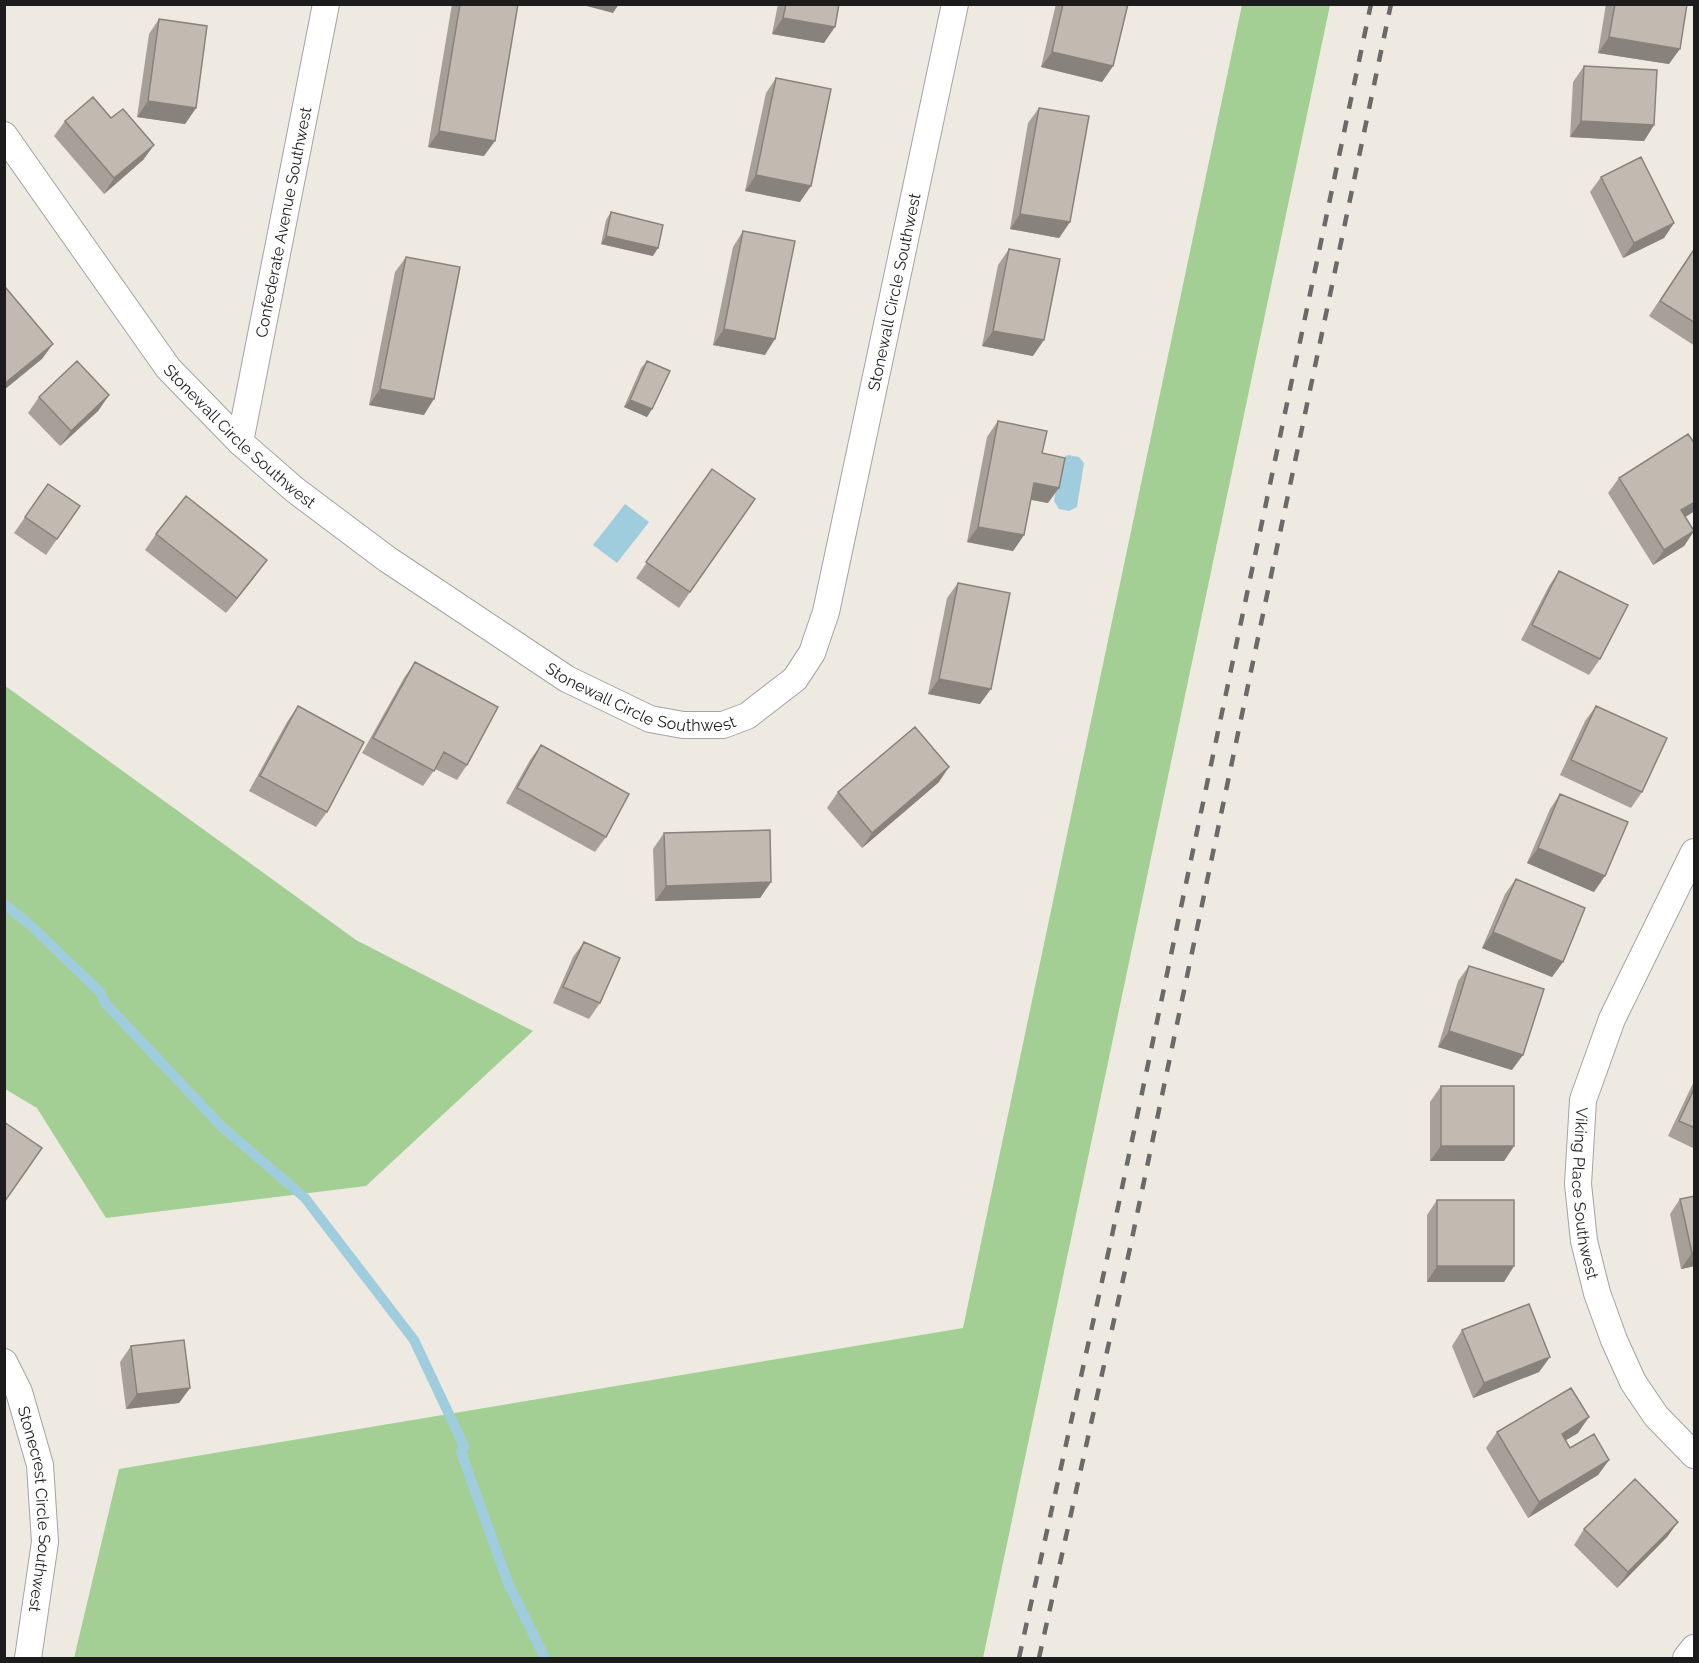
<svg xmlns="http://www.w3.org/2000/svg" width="1699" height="1663" viewBox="0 0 1699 1663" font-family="Raleway,sans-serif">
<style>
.forest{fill:#a3cf94}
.water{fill:#a0cdde}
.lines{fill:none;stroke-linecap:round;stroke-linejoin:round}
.stream{stroke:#a0cdde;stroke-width:10}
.minor-casing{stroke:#a3a3a3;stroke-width:28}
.minor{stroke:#fff;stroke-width:26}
.rail{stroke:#6a6a6a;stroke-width:4.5;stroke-dasharray:12 12;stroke-linecap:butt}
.wall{fill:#a7a098}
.shaded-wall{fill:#88827c}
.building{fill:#c2bab1;stroke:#88827c;stroke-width:1.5}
.labels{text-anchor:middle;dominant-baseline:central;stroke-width:6;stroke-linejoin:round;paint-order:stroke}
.street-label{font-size:16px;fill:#1c1c1c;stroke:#fff}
</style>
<rect width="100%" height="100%" fill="#eeeae1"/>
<path class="forest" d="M 1242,5 L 1330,5 L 983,1658 L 74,1658 L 119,1469 L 963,1328 Z
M 4,685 L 356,940 L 533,1031 L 366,1186 L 106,1218 L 37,1108 L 5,1089 Z"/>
<path class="water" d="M 1068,455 L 1079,457 L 1084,463 L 1077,507 L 1069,511 L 1059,509 L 1054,501 L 1061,459 Z
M 625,504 L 649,522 L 617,563 L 593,545 Z"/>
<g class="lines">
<path class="stream" d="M 4,904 L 28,923 L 100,992 L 106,1004 L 221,1126 L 305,1198 L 414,1340 L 464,1446 L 461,1452 L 508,1583 L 545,1658"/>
<defs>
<g id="minor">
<path id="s1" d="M 4,135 L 168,368 L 240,442 L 295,490 L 387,559 L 567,679 L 650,719 L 683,725 L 723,725 L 747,716 L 795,679 L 812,653 L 826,612 L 955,4"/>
<path id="s2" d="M 240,442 L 326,4"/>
<path id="s3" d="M 1694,852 L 1612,1019 L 1583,1100 L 1578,1184 L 1584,1241 L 1597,1293 L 1614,1340 L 1633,1382 L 1656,1416 L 1694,1455"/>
<path id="s4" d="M 4,1362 L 19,1392 L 40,1465 L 45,1542 L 28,1658"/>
<path d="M 1686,1658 L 1694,1648"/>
</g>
</defs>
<use href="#minor" class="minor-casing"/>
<use href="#minor" class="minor"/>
<path class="rail" d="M 1019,1658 L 1110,1245 L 1371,4
M 1039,1658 L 1130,1248 L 1391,4"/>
</g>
<path class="wall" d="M 452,4 L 518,4 L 484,156 L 428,147 Z
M 778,4 L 839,4 L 824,43 L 772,34 Z
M 1056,4 L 1128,4 L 1113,66 L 1102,82 L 1041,67 Z
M 1606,4 L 1687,4 L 1669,64 L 1598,53 Z
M 159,19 L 196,108 L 185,124 L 137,117 L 149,34 Z
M 1584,66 L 1654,125 L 1644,141 L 1570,137 L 1573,82 Z
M 776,78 L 800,202 L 745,191 L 766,93 Z
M 1039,108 L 1070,222 L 1059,238 L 1010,229 L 1028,123 Z
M 111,118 L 154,145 L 143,160 L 104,194 L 54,136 L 65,121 Z
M 1601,177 L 1674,223 L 1664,238 L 1623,258 L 1590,192 Z
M 611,212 L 653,256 L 601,244 L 606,220 Z
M 743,231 L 765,355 L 713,345 L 733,247 Z
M 1695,247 L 1695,346 L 1649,316 Z
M 1009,249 L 1033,356 L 982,346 L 998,265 Z
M 406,257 L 424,415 L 369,405 L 395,272 Z
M 647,361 L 652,409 L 647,417 L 624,407 L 641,368 Z
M 109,395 L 98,411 L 60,446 L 28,413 L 39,397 Z
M 998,421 L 1042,453 L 1048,503 L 1031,500 L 1024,535 L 1013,551 L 967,542 L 987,437 Z
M 712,469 L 755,499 L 679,608 L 636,578 Z
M 1619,478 L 1685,517 L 1694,531 L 1684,546 L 1653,565 L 1608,493 Z
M 48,484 L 80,506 L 46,555 L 14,533 Z
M 156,534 L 256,575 L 226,613 L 145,550 Z
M 1559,571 L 1600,659 L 1589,675 L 1521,640 L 1549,586 Z
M 958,583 L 980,704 L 928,694 L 947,598 Z
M 415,662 L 467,765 L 457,780 L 435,769 L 423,786 L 362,753 L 404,678 Z
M 298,706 L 327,812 L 316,827 L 249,791 L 287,722 Z
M 1596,706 L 1642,792 L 1631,808 L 1560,775 L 1585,721 Z
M 541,745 L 606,837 L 595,852 L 506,803 L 530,760 Z
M 939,782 L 862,848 L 827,808 L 838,792 Z
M 1560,794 L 1594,892 L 1527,863 L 1550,809 Z
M 664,833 L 771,882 L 760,898 L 655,901 L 653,849 Z
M 1516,879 L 1563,962 L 1552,977 L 1482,948 L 1505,894 Z
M 584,942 L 600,1003 L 589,1019 L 553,1003 L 573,957 Z
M 1469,966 L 1512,1070 L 1438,1047 L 1458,981 Z
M 1695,1079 L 1695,1149 L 1668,1136 Z
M 1441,1086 L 1514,1146 L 1504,1161 L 1430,1161 L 1430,1102 Z
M 1680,1199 L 1695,1266 L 1681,1269 L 1670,1214 Z
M 1437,1200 L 1514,1266 L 1504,1282 L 1427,1282 L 1427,1215 Z
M 1462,1330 L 1550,1357 L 1539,1372 L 1473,1398 L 1452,1346 Z
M 131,1346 L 190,1388 L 179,1403 L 126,1409 L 120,1362 Z
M 1497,1432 L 1578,1433 L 1566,1440 L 1570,1448 L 1609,1460 L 1598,1475 L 1528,1518 L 1486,1448 Z
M 1678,1522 L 1667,1537 L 1617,1588 L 1574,1545 L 1584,1529 Z"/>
<path class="shaded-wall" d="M 579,4 L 619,4 L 613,13 Z
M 783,18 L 835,27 L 824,43 L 772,34 Z
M 1609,37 L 1680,49 L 1669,64 L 1598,53 Z
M 1052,52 L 1113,66 L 1102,82 L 1041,67 Z
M 148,101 L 196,108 L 185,124 L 137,117 Z
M 1581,121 L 1654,125 L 1644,141 L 1570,137 Z
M 439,131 L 495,141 L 484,156 L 428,147 Z
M 154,145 L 143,160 L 104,194 L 114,178 Z
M 756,175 L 811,186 L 800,202 L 745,191 Z
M 1020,214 L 1070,222 L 1059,238 L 1010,229 Z
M 1674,223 L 1664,238 L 1623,258 L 1634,243 Z
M 606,236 L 658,248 L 653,256 L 601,244 Z
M 724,329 L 775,339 L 765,355 L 713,345 Z
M 993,331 L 1044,340 L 1033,356 L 982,346 Z
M 53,344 L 42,359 L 4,390 L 4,384 Z
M 380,389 L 434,399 L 424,415 L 369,405 Z
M 109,395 L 98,411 L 60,446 L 71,431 Z
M 630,400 L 652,409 L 647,417 L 624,407 Z
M 1034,483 L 1059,488 L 1048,503 L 1023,498 Z
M 1695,502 L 1695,511 L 1671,526 L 1681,510 Z
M 978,527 L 1024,535 L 1013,551 L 967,542 Z
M 1694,531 L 1684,546 L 1653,565 L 1664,550 Z
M 267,560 L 256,575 L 226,613 L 237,598 Z
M 939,679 L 991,689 L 980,704 L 928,694 Z
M 949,767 L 939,782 L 862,848 L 872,833 Z
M 1538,848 L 1605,876 L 1594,892 L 1527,863 Z
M 771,882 L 760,898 L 655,901 L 666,886 Z
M 1493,932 L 1563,962 L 1552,977 L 1482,948 Z
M 1449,1031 L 1523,1055 L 1512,1070 L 1438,1047 Z
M 1441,1146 L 1514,1146 L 1504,1161 L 1430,1161 Z
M 1692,1253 L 1695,1253 L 1695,1266 L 1681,1269 Z
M 1437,1266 L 1514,1266 L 1504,1282 L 1427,1282 Z
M 1550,1357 L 1539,1372 L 1473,1398 L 1484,1383 Z
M 190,1388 L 179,1403 L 126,1409 L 137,1394 Z
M 1589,1417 L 1578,1433 L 1551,1449 L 1562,1434 Z
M 1609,1460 L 1598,1475 L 1528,1518 L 1539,1502 Z
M 1678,1522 L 1667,1537 L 1617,1588 L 1628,1572 Z"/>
<path class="building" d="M 460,4 L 518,4 L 495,141 L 439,131 Z
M 786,4 L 839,4 L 835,27 L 783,18 Z
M 1063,4 L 1128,4 L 1113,66 L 1052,52 Z
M 1615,4 L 1687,4 L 1680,49 L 1609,37 Z
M 159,19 L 207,26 L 196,108 L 148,101 Z
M 1584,66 L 1657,70 L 1654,125 L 1581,121 Z
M 776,78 L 831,89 L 811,186 L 756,175 Z
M 93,97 L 111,118 L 123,109 L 154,145 L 114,178 L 65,121 Z
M 1039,108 L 1089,116 L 1070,222 L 1020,214 Z
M 1641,157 L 1674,223 L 1634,243 L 1601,177 Z
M 611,212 L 663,225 L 658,248 L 606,236 Z
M 743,231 L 795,241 L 775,339 L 724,329 Z
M 1695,248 L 1695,323 L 1660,301 Z
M 1009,249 L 1060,259 L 1044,340 L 993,331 Z
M 406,257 L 460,267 L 434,399 L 380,389 Z
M 6,288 L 53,344 L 4,384 L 4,290 Z
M 77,361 L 109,395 L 71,431 L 39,397 Z
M 647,361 L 670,371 L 652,409 L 630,400 Z
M 998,421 L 1047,431 L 1042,453 L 1065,458 L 1059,488 L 1034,483 L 1024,535 L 978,527 Z
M 1688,434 L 1695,444 L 1695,502 L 1681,510 L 1694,531 L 1664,550 L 1619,478 Z
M 712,469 L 755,499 L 690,592 L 646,562 Z
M 48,484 L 80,506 L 57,539 L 25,517 Z
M 186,496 L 267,560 L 237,598 L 156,534 Z
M 1559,571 L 1628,605 L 1600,659 L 1532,625 Z
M 958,583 L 1010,593 L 991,689 L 939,679 Z
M 415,662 L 498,707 L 467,765 L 444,752 L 434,771 L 373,738 Z
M 298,706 L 364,742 L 327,812 L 260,776 Z
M 1596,706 L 1667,738 L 1642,792 L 1571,760 Z
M 915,727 L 949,767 L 872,833 L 838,792 Z
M 541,745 L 629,794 L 606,837 L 517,788 Z
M 1560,794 L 1628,822 L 1605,876 L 1538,848 Z
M 770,830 L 771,882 L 666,886 L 664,833 Z
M 1516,879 L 1585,908 L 1563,962 L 1493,932 Z
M 584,942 L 620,958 L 600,1003 L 563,987 Z
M 1469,966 L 1544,989 L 1523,1055 L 1449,1031 Z
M 1441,1086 L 1514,1086 L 1514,1146 L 1441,1146 Z
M 1695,1087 L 1695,1128 L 1679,1121 Z
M 4,1122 L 42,1148 L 5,1201 L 4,1201 Z
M 1695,1196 L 1695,1253 L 1692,1253 L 1680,1199 Z
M 1437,1200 L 1514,1200 L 1514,1266 L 1437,1266 Z
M 1529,1304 L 1550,1357 L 1484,1383 L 1462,1330 Z
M 184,1340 L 190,1388 L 137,1394 L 131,1346 Z
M 1571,1388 L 1589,1417 L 1562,1434 L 1570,1448 L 1594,1434 L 1609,1460 L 1539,1502 L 1497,1432 Z
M 1635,1479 L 1678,1522 L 1628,1572 L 1584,1529 Z"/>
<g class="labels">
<g class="street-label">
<text stroke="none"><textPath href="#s2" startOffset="224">Confederate Avenue Southwest</textPath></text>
<text stroke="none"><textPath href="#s1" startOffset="1446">Stonewall Circle Southwest</textPath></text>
<text stroke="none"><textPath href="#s1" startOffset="384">Stonewall Circle Southwest</textPath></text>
<text stroke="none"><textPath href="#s1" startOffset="870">Stonewall Circle Southwest</textPath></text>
<text stroke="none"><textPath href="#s3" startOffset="366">Viking Place Southwest</textPath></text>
<text stroke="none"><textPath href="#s4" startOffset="153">Stonecrest Circle Southwest</textPath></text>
</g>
</g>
<rect width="1699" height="1663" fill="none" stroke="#1c1c1c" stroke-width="12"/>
</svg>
